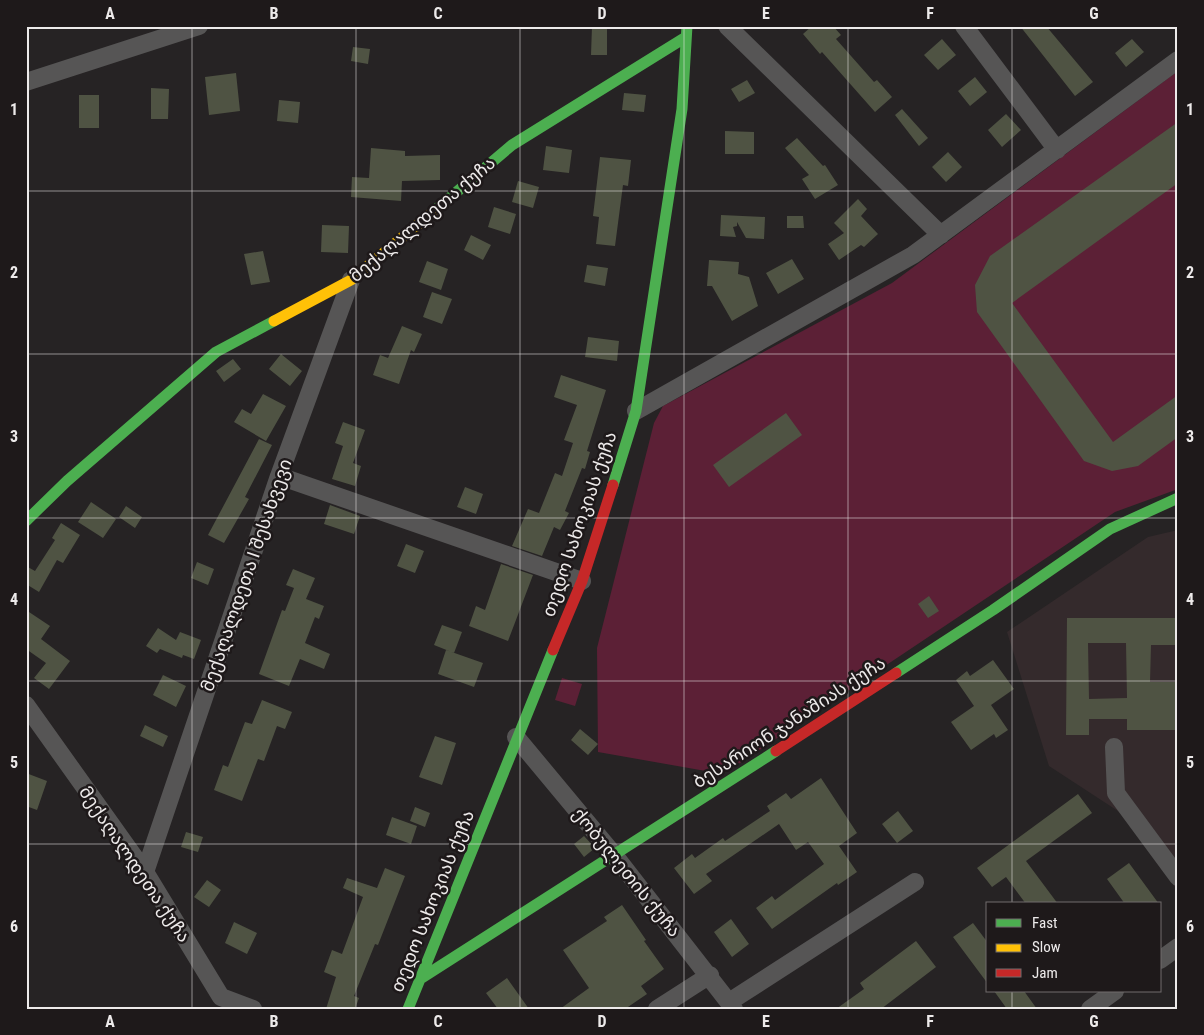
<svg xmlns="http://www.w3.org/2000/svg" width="1204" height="1035" viewBox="0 0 1204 1035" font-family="'Roboto Condensed','Noto Sans Georgian',sans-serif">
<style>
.built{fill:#342a2c}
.green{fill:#5c2036}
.building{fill:#4f5343;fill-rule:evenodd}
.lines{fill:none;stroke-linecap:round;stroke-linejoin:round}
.street{stroke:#565555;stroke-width:18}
.fast{stroke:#4caf50;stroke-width:11}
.slow{stroke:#ffc107;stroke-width:11}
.jam{stroke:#c62828;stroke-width:11}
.grid{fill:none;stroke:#edeaea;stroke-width:1;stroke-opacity:0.55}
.labels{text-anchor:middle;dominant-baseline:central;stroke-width:5;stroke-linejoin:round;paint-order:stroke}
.street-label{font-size:18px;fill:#edeaea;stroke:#1e191a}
.neatline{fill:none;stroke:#edeaea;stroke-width:2}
.grid-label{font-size:16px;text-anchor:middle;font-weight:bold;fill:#edeaea}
</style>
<rect width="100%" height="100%" fill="#262324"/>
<path class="built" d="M 1178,530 L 1178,891 L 1121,813 L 1049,766 L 1007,632 L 1148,537 Z"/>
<path class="green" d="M 1178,71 L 1178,489 L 1115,512 L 731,769 L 717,773 L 598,752 L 597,648 L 654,423 L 663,406 L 892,283 Z
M 562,678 L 582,684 L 575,706 L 555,700 Z"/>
<path class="building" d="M 592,26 L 607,26 L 607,55 L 591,55 Z
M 812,26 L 833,26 L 841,35 L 836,39 L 874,82 L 877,80 L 892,97 L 875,112 L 822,52 L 820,54 L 803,34 Z
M 1020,26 L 1046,26 L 1093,82 L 1075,96 Z
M 942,39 L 956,55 L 938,70 L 924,55 Z
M 1132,39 L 1144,52 L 1126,67 L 1115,53 Z
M 353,47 L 370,49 L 368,64 L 351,61 Z
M 236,73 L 240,111 L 209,115 L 205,77 Z
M 975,77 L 987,92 L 970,106 L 958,91 Z
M 747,80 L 755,93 L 739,102 L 731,89 Z
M 151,88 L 169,89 L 168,119 L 151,119 Z
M 624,93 L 646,95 L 644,112 L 622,110 Z
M 79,95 L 99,95 L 99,128 L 79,128 Z
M 279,100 L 300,102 L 298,123 L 277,121 Z
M 902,109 L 928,138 L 919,146 L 895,115 Z
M 1006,114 L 1021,130 L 1002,147 L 988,130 Z
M 1178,122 L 1178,183 L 1012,303 L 1113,442 L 1178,395 L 1178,437 L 1138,466 L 1112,471 L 1084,461 L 977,312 L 975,285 L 990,256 Z
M 725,131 L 754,132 L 754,154 L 725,154 Z
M 797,138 L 823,166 L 825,165 L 838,185 L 815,199 L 802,179 L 809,175 L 785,148 Z
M 546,146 L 572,150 L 569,173 L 543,170 Z
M 371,148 L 405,151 L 405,156 L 440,155 L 440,180 L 402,181 L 401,201 L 351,197 L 352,177 L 369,178 Z
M 948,152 L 962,167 L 946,182 L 932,167 Z
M 600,157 L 631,160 L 628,186 L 623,185 L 615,246 L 596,244 L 599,217 L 593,216 Z
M 518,181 L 539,187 L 533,208 L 512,202 Z
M 858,199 L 867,209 L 861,216 L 878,234 L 864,247 L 861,245 L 839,260 L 828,244 L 844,233 L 834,223 Z
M 494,207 L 516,214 L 510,234 L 488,227 Z
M 721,215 L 765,217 L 764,239 L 746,238 L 737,222 L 737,226 L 733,227 L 736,237 L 720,236 Z
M 787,216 L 803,216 L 804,228 L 787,228 Z
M 322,225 L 349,226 L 348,253 L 321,252 Z
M 471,235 L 491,245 L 483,260 L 464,250 Z
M 263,251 L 270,282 L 251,285 L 244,254 Z
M 792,259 L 804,279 L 778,294 L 766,273 Z
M 709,260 L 739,262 L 738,274 L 749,277 L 758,306 L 732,321 L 712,286 L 707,286 Z
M 427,261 L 448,269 L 441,290 L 419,282 Z
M 587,265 L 608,268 L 605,286 L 584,282 Z
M 432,292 L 452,299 L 442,324 L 423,317 Z
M 402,326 L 422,334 L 414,352 L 411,350 L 399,384 L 373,375 L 380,355 L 388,358 Z
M 588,337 L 619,341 L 617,361 L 585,357 Z
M 281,354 L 302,371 L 290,386 L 269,369 Z
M 233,359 L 241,369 L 224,382 L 216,371 Z
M 561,375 L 606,390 L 587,451 L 590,452 L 585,469 L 582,468 L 565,511 L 569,513 L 560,530 L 554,527 L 542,556 L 512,546 L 528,509 L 539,513 L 555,473 L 562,476 L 573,443 L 564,440 L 577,405 L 554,397 Z
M 263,394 L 286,406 L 266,441 L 234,422 L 242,409 L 251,414 Z
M 786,413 L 802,435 L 729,487 L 713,465 Z
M 343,422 L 365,430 L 353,463 L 361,466 L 355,486 L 332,479 L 343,446 L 335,443 Z
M 259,439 L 272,445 L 245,497 L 249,499 L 224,543 L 208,535 Z
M 465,487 L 483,494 L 476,514 L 457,507 Z
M 91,502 L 116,519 L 103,538 L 78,522 Z
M 330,505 L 360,516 L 354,534 L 324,524 Z
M 126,506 L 142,517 L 135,528 L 119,517 Z
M 61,523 L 80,535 L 63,563 L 57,560 L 39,592 L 26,584 L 26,566 L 35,571 L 55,540 L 52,538 Z
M 406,544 L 424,551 L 415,573 L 397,566 Z
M 197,562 L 214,569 L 208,585 L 191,578 Z
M 501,564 L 533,575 L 508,641 L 469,626 L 476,606 L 485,610 Z
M 293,569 L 315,578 L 306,599 L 324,606 L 319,619 L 315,617 L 305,643 L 330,654 L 324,669 L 300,659 L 289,686 L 259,674 L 282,610 L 285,611 L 294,588 L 286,585 Z
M 929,596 L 939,611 L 928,618 L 918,604 Z
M 26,610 L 50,626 L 41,639 L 70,661 L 49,689 L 34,678 L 46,663 L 26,649 Z
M 1067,618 L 1178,618 L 1178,645 L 1151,645 L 1150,682 L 1178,682 L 1178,730 L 1127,730 L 1127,719 L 1089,719 L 1089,735 L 1066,735 ZM 1088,643 L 1126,643 L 1127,698 L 1089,699 Z
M 442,625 L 462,632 L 454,653 L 434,645 Z
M 158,628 L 176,640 L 180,632 L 201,640 L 194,659 L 183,655 L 182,658 L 160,649 L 157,653 L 146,646 Z
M 446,650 L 483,663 L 474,687 L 438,674 Z
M 993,660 L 1014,689 L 991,705 L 1008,730 L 996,738 L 994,734 L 971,750 L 951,722 L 974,706 L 956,680 L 967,671 L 970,676 Z
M 163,675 L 186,686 L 176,707 L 153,695 Z
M 262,700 L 292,712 L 285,729 L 277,726 L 264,761 L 258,759 L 242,801 L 214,790 L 223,765 L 228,767 L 245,722 L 252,724 Z
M 145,725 L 168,736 L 163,747 L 140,736 Z
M 580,729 L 598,744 L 588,755 L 571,740 Z
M 435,736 L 456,743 L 442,785 L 419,777 Z
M 26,773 L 47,781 L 37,810 L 26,806 Z
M 821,778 L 857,833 L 839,846 L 857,872 L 838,885 L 837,883 L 772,929 L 756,908 L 772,896 L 775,900 L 824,864 L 808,842 L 796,850 L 779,824 L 706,874 L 712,881 L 694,894 L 674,868 L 692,854 L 695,858 L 723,838 L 725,841 L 770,811 L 767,806 L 786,793 L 791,799 Z
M 1078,794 L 1092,813 L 1026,861 L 1058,904 L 1026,904 L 1006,877 L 992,887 L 977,868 Z
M 415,807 L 430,813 L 425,827 L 410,821 Z
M 898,811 L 913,831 L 897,843 L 882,824 Z
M 392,817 L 417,826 L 411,844 L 386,835 Z
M 186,832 L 203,837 L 198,852 L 181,847 Z
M 584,836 L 595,848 L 584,857 L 574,844 Z
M 1129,863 L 1159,904 L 1125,904 L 1107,879 Z
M 385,868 L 405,876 L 378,945 L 375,944 L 354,996 L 359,998 L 355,1009 L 326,1009 L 336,977 L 324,972 L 332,950 L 342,954 L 363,897 L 343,888 L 347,878 L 377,888 Z
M 207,880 L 221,890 L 209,907 L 194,897 Z
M 622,905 L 646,940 L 644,941 L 664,969 L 641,986 L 647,994 L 625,1009 L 560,1009 L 589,988 L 563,950 L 607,921 L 604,917 Z
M 731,919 L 749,944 L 732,957 L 714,932 Z
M 234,922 L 257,933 L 247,954 L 225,943 Z
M 973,923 L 988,943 L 988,984 L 953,937 Z
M 916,941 L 936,967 L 881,1009 L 836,1009 L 864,989 L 860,983 Z
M 507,978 L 529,1009 L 498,1009 L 486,993 Z
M 994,991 L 1024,991 L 1037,1009 L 1007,1009 Z"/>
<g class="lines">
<path class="street" d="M 727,26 L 941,235
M 964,26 L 1057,150
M 26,82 L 199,26
M 636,411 L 913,255 L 1178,60
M 279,476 L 582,581
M 26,705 L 145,872 L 221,997 L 253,1009
M 516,737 L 615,856 L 734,1009
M 1114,747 L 1116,793 L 1178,877
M 145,872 L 279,476 L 351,280
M 1160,960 L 1178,947
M 729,1002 L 915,882
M 657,1009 L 710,975
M 1090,1009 L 1115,991"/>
<path class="fast" d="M 433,212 L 512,145 L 686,37
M 613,485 L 636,411 L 682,109 L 687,26
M 26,521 L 67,481 L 216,352 L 274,321
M 896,673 L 993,610 L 1110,529 L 1178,498
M 420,979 L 776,751
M 408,1009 L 553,650"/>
<path class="slow" d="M 274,321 L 351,280 L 433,212"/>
<path class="jam" d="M 553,650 L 582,581 L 613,485
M 776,751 L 896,673"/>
</g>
<path class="grid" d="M 192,26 L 192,1009M 356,26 L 356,1009M 520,26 L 520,1009M 684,26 L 684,1009M 848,26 L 848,1009M 1012,26 L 1012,904M 26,191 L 1178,191M 26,354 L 1178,354M 26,518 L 1178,518M 26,681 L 1178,681M 26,844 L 1178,844M 1012,991 L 1012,1009"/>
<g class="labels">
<g class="street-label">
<text transform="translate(422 219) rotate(-40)">მექაღალდეთა ქუჩა</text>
<text transform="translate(579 524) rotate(-71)">თედო სახოკიას ქუჩა</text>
<text transform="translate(246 575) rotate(-71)">მექაღალდეთა I შესახვევი</text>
<text transform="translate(789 722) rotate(-33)">ბესარიონ ჯანაშიას ქუჩა</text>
<text transform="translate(135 864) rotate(56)">მექაღალდეთა ქუჩა</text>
<text transform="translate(627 872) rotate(51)">ქობულეთის ქუჩა</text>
<text transform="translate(432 901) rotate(-68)">თედო სახოკიას ქუჩა</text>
</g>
</g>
<rect width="1204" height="1035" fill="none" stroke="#1e191a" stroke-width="55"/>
<rect x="986" y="902" width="175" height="90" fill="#1e191a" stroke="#716d6d"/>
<rect x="996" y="919" width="25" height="8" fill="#4caf50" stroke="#716d6d"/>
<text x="1032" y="928" font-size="15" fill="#edeaea">Fast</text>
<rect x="996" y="944" width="25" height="8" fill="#ffc107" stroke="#716d6d"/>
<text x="1032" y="952" font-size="15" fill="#edeaea">Slow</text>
<rect x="996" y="969" width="25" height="8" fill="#c62828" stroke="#716d6d"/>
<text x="1032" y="978" font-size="15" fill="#edeaea">Jam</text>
<rect x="28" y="28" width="1148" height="980" class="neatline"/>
<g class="grid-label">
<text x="110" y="19">A</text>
<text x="274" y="19">B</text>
<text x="438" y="19">C</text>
<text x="602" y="19">D</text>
<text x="766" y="19">E</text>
<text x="930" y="19">F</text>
<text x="1094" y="19">G</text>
<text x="14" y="115">1</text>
<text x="1190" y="115">1</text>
<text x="14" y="278">2</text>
<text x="1190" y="278">2</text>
<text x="14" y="442">3</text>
<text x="1190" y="442">3</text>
<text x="14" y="605">4</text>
<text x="1190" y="605">4</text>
<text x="14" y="768">5</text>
<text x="1190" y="768">5</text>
<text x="14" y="932">6</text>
<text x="1190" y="932">6</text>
<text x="110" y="1027">A</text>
<text x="274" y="1027">B</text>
<text x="438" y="1027">C</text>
<text x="602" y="1027">D</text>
<text x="766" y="1027">E</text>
<text x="930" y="1027">F</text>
<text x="1094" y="1027">G</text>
</g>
</svg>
